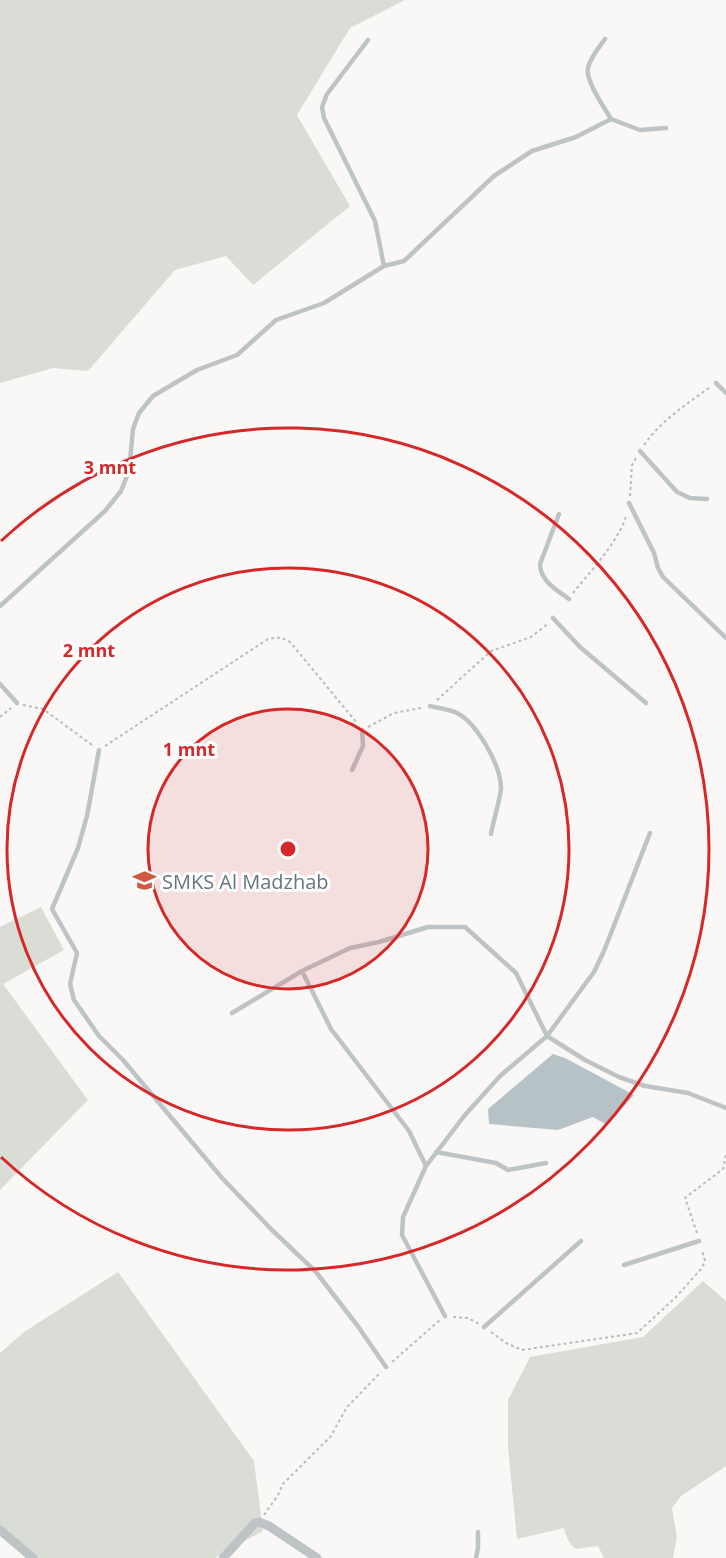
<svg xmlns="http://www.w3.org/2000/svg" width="726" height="1558" viewBox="0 0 726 1558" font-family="'Open Sans',sans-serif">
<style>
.green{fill:#d9ddd6}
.water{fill:#b7c2c6}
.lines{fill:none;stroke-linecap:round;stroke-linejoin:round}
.path{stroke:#b9bcbe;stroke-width:2;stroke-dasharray:3 3;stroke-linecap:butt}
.service{stroke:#bec3c6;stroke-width:4.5}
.minor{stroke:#bec3c6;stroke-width:9}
.ring{fill:none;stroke:#d62828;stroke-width:3}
.labels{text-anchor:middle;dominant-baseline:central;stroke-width:6;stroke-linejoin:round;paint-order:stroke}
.poi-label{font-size:20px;fill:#66757e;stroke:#fff;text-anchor:start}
.centre{fill:#d62828;stroke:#fff;stroke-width:3}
.ring-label{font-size:18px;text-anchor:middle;font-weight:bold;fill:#d62828;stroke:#fff;stroke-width:6;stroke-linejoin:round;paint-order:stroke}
</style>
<rect width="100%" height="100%" fill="#f9f8f7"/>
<path class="green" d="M 0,0 L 405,0 L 350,28 L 297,115 L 350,206 L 253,285 L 226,256 L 175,270 L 88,371 L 53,368 L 0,383 Z
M 41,907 L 64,950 L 3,984 L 88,1100 L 0,1190 L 0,927 Z
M 118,1272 L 254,1461 L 263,1531 L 221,1554 L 215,1558 L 34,1558 L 0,1529 L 0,1353 L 24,1332 Z
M 703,1281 L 726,1301 L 726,1466 L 681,1496 L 672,1508 L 677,1537 L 673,1558 L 604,1558 L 598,1546 L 576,1549 C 568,1543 566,1536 564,1528 L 517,1539 L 508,1447 L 508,1400 L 530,1357 L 643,1337 Z"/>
<path class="water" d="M 553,1054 L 565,1058 L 634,1095 L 607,1125 L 593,1117 L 558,1130 L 489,1124 L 488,1109 Z"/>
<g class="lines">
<path class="path" d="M 644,445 C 661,421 685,405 709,388
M 630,496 L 632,465 L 636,458
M 573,593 C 589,573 619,541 626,516
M 437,700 L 491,651 L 531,637 L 549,623
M 23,705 L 43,709 L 92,745
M 0,717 L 11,708
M 368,727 L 394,713 L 421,708
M 105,746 L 268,639 C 277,637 282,637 290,642 L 357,723
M 697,1233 L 685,1198 L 723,1169 L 726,1154
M 453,1317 L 468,1318 L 479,1324
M 491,1332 L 506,1343 L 522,1350 L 637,1333 L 675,1298 L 702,1268 L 705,1261 L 702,1250
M 392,1362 L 440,1320
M 264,1515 L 278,1495 L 283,1484 L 331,1436 L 347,1407 L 381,1372"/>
<path class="service" d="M 605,39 C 599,47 590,58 588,68 C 585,80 604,107 611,119
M 368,40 L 327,94 L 322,107 L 324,118 L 375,221 L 384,266
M 716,383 L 726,393
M 640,451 L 677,492 L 690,498 L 707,499
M 629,503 L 654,553 L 658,568 L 663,577 L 726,638
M 559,514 L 540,564 C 540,581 557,590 569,599
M 0,606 L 105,511 L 121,491 L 129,471 L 133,429 L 139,413 L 153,396 L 197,370 L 237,355 L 276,320 L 324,303 L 384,266 L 404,261 L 494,176 L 532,151 L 576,137 L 611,119 L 640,130 L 666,128
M 553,618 L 580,647 L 646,703
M 0,684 L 17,703
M 430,706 C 438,708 449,709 457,713 C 477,723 501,766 501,788 C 500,801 493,821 491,834
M 99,750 L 87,816 L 78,848 L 52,909 L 77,953 L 70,984 L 74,1000 L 99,1036 L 123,1060 L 222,1178 L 272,1230 L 316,1272 L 357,1325 L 386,1367
M 352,770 L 363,746 L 362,730
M 302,971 L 331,1029 L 409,1131 L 426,1166
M 232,1013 L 302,971 L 350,948 L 379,942 L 428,927 L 465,927 L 516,973 L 547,1036 L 594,972 L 604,951 L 650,833
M 436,1152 L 496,1163 L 508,1170 L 546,1163
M 624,1265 L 699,1241
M 445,1316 L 402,1235 L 403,1217 L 426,1166 L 465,1115 L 500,1076 L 547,1036 L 585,1060 L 619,1077 L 645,1086 L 688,1093 L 726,1108
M 484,1327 L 581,1241
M 476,1558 L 478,1548 L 478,1532"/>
<path class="minor" d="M 0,1530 L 33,1558
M 223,1558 L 255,1523 L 259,1522 L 269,1526 L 317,1558"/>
</g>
<circle cx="288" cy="849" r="140" fill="#d62828" fill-opacity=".12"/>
<g class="ring">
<circle cx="288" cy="849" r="140"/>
<circle cx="288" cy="849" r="281"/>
<path d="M1 541A421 421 0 1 1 1 1157"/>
</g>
<defs>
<symbol id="school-bare" viewBox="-9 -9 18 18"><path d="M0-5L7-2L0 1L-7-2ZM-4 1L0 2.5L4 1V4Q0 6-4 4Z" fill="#d0593f" stroke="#fff" stroke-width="2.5" paint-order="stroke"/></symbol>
</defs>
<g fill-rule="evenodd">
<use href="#school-bare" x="128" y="864" width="33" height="33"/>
</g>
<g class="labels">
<g class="poi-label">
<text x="162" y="881">SMKS Al Madzhab</text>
</g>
</g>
<circle cx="288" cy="849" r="9" class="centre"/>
<g class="ring-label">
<text x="110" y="474">3 mnt</text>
<text x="89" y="657">2 mnt</text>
<text x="189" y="756">1 mnt</text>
</g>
</svg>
